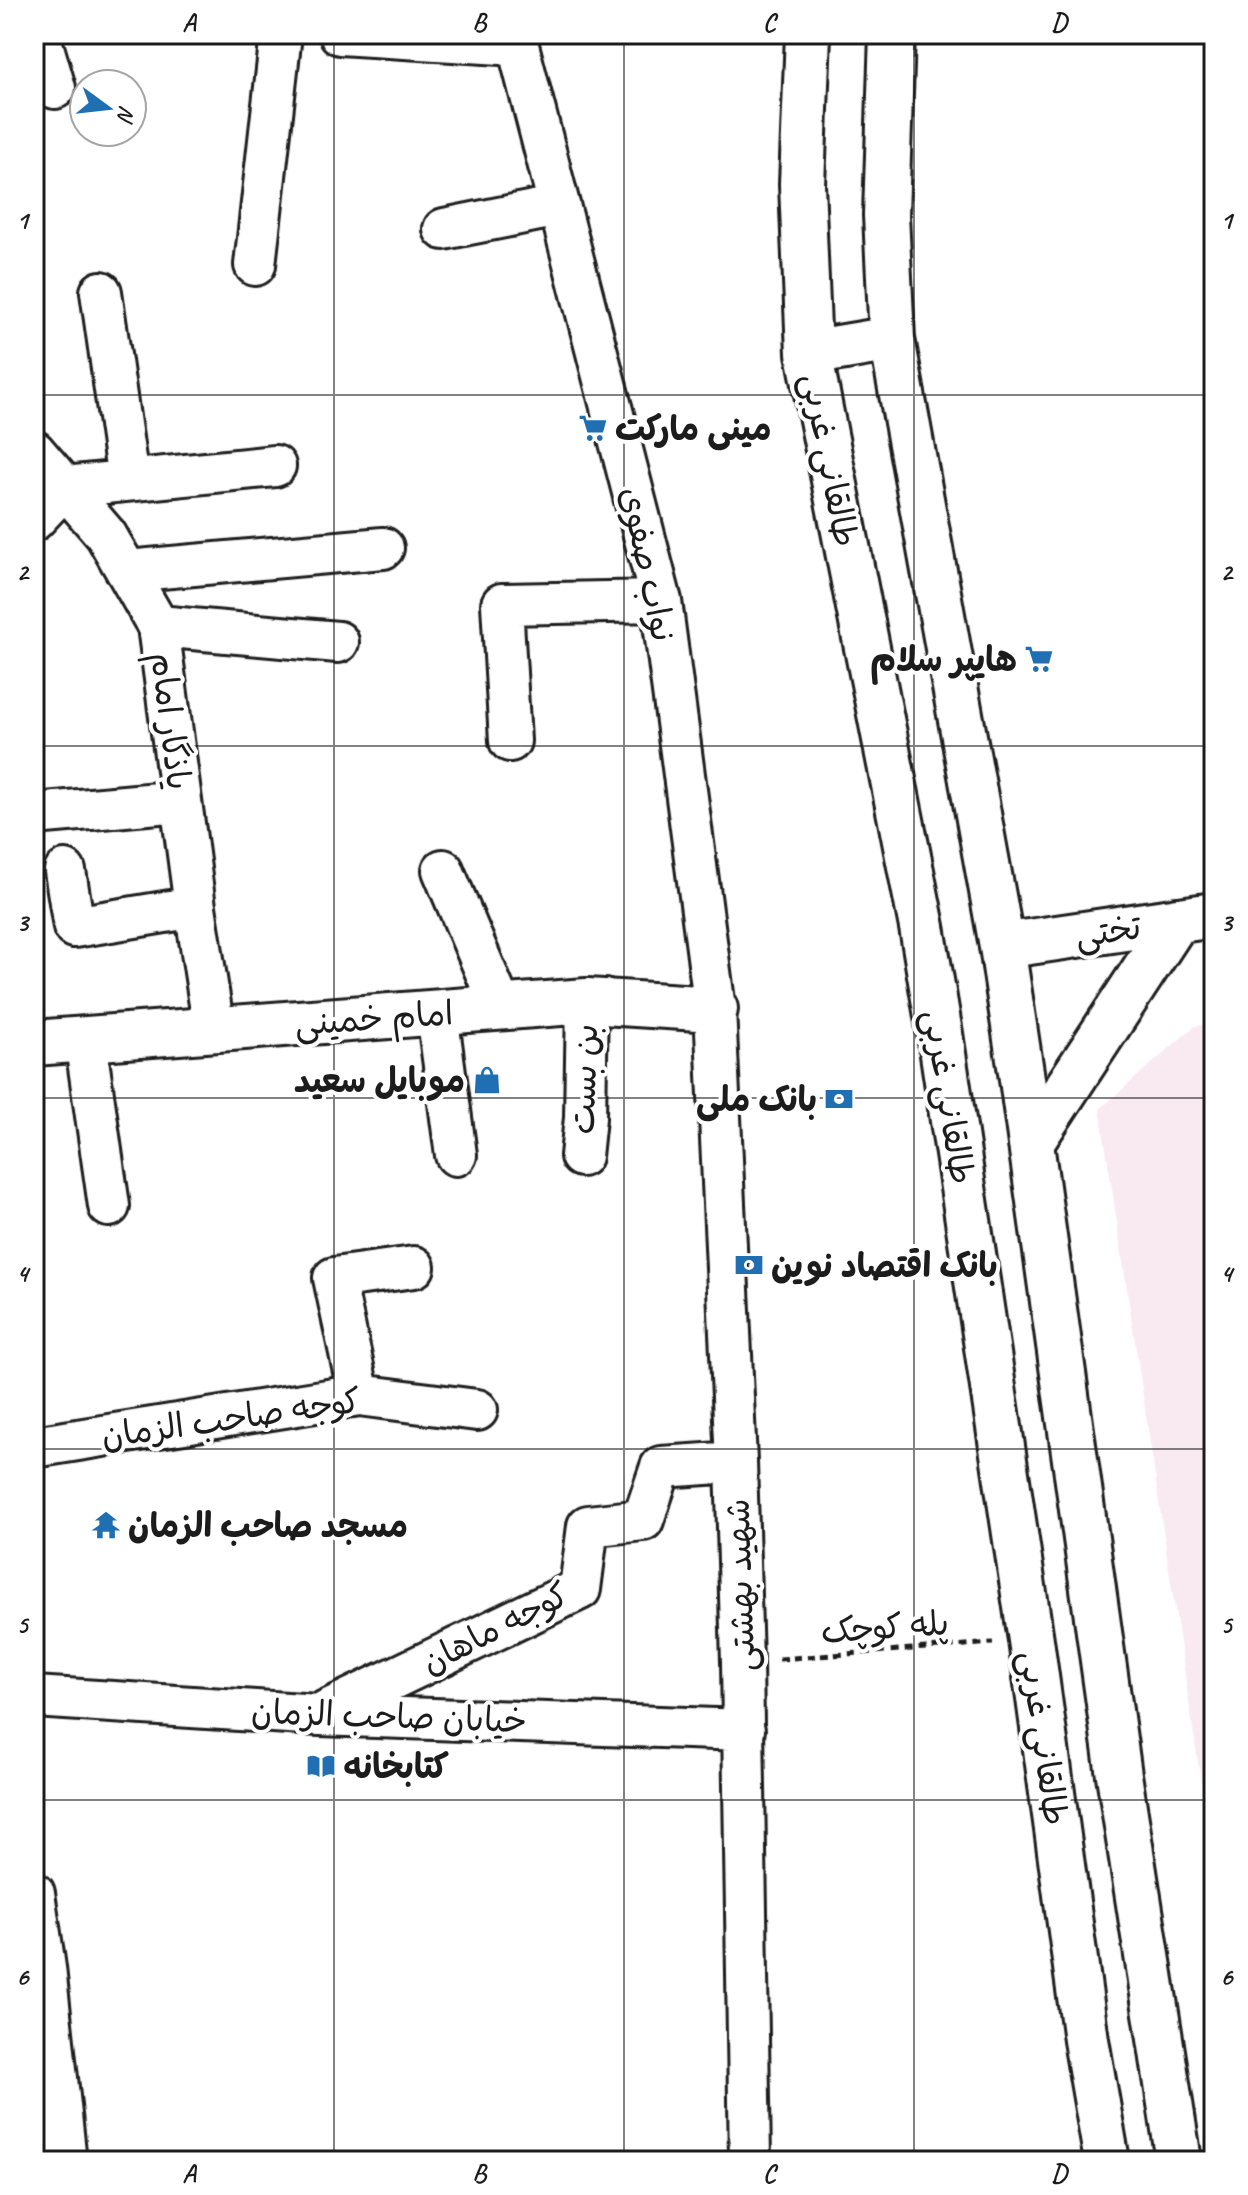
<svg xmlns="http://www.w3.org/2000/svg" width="1248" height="2195" viewBox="0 0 1248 2195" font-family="Caveat,'Playpen Sans Arabic',sans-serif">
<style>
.built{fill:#f9e9f1}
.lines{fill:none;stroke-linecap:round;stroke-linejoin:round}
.street-casing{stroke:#1c1c1c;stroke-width:46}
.secondary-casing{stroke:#1c1c1c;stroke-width:50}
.primary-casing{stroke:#1c1c1c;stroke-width:50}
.path{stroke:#1c1c1c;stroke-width:5;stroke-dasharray:8 6;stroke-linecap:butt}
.street{stroke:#fff;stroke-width:40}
.secondary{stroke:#fff;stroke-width:44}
.primary{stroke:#fff;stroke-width:44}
.grid{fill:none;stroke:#1c1c1c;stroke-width:2;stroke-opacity:0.55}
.labels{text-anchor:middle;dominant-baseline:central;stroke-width:8;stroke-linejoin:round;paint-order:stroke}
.poi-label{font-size:34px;font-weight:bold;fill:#1c1c1c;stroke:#fff;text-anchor:start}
.street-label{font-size:34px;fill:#1c1c1c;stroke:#fff}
.neatline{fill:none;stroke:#1c1c1c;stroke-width:3}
.grid-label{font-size:26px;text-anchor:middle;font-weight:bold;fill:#1c1c1c}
</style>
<rect width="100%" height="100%" fill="#fff"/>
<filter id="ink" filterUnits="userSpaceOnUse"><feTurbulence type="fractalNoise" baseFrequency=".0125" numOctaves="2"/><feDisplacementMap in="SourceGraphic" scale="16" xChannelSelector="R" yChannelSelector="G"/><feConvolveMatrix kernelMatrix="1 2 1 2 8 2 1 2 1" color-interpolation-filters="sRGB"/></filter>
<g filter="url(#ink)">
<path class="built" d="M 1214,1023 L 1214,1869 L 1100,1109 L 1195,1026 Z"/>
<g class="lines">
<defs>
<path id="street" d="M 39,34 L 55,88
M 340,34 L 518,45
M 515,34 L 661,601 L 715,1009 L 736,1462 L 742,1662 L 750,2161
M 444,229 L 559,206
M 255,265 L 281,34
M 101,292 L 128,480
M 34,451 L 106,535 L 158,626 L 195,907 L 214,1030
M 34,520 L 65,487 L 275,466
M 127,571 L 383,548
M 158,626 L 338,642
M 510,741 L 502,604 L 661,601
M 34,814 L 181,801
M 443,870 L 501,1008
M 65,871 L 74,927 L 195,907
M 437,1013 L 456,1155
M 85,1039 L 109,1206
M 581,1156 L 585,1118 L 587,1001
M 359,1395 L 334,1278 L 414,1267
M 34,1447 L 359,1395 L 477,1410
M 34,1697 L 319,1715 L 744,1730
M 326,1711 L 580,1589 L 588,1526 L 643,1520 L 661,1467 L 736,1462
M 34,1893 L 45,1968 L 66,2161"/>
<path id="secondary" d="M 1002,946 L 1214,915
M 34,1043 L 587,1001 L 715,1009
M 1031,1143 L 1177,920"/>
<path id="primary" d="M 808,34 L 802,184 L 809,353 L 922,927 L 940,1034 L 1031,1640 L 1086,2040 L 1107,2161
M 892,34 L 886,215 L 892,339 L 1002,946 L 1021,1072 L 1119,1775 L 1179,2161
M 809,353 L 892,339"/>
</defs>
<use href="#street" class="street-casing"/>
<use href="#secondary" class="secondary-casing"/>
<use href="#primary" class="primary-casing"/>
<path class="path" d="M 779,1659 L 993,1643"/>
<use href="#street" class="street"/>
<use href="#secondary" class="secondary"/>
<use href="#primary" class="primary"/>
</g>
</g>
<path class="grid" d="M 334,34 L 334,2161M 624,34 L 624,2161M 914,34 L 914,2161M 34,395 L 1214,395M 34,746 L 1214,746M 34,1098 L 1214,1098M 34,1449 L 1214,1449M 34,1800 L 1214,1800"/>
<defs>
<symbol id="supermarket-bare" viewBox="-9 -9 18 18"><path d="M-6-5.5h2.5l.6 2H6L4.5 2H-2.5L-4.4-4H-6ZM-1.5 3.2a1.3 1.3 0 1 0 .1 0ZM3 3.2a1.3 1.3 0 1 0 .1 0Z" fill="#1f6fb2" stroke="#fff" stroke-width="2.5" paint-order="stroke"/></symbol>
<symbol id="shop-bare" viewBox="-9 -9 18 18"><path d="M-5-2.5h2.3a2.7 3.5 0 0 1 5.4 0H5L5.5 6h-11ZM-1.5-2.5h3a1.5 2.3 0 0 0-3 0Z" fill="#1f6fb2" stroke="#fff" stroke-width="2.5" paint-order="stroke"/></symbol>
<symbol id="bank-bare" viewBox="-9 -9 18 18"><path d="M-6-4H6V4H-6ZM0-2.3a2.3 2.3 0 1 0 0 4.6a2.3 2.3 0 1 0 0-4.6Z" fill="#1f6fb2" stroke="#fff" stroke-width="2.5" paint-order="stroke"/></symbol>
<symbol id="temple-bare" viewBox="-9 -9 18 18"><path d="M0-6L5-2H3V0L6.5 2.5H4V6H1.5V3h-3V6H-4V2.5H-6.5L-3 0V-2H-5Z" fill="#1f6fb2" stroke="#fff" stroke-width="2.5" paint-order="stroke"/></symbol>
<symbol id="library-bare" viewBox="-9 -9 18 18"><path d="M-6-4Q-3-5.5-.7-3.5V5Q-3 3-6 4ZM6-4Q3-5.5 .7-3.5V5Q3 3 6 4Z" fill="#1f6fb2" stroke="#fff" stroke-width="2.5" paint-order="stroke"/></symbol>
</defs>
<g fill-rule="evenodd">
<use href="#supermarket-bare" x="573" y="408" width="40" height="40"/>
<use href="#supermarket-bare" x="1019" y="639" width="40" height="40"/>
<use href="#shop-bare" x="467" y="1060" width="40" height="40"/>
<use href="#bank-bare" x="819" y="1079" width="40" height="40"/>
<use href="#bank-bare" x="729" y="1245" width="40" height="40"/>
<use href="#temple-bare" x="86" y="1505" width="40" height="40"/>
<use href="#library-bare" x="301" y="1746" width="40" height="40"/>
</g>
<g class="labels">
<g class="poi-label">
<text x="615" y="428">مینی مارکت</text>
<text x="1017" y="659" text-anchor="end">هایپر سلام</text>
<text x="465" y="1080" text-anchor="end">موبایل سعید</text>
<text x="817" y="1099" text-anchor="end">بانک ملی</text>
<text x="771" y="1265">بانک اقتصاد نوین</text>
<text x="128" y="1525">مسجد صاحب الزمان</text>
<text x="343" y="1766">کتابخانه</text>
</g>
<g class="street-label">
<text transform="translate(830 460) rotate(79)">طالقانی غربی</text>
<text transform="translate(648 564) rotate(78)">نواب صفوی</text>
<text transform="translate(171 721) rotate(83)">یاذگار امام</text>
<text transform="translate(1108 931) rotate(-8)">تختی</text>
<text transform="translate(374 1018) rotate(-4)">امام خمینی</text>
<text transform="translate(584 1079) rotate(-88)">بن بست</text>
<text transform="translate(949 1097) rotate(81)">طالقانی غربی</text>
<text transform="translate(231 1418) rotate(-8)">کوجه صاحب الزمان</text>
<text transform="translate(740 1585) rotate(-92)">شهید بهشتی</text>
<text transform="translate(885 1627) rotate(-4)">پله کوچک</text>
<text transform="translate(495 1628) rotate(-27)">کوجه ماهان</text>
<text transform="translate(389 1716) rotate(2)">خیابان صاحب الزمان</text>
<text transform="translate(1044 1738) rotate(82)">طالقانی غربی</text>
</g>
</g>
<rect width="1248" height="2195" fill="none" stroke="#fff" stroke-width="88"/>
<g transform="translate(108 108) rotate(105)"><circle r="38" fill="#ffffff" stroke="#a4a4a4" stroke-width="2"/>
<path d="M0-6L14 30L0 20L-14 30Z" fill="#1f6fb2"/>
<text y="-12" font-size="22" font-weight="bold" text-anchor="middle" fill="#1c1c1c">N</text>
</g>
<rect x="44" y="44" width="1160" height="2107" class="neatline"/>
<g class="grid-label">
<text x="189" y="31">A</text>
<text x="479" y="31">B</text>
<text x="769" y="31">C</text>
<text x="1059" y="31">D</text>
<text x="22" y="229">1</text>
<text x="1226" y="229">1</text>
<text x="22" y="580">2</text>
<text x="1226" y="580">2</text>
<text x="22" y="931">3</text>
<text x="1226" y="931">3</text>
<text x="22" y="1282">4</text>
<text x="1226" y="1282">4</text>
<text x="22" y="1633">5</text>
<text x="1226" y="1633">5</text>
<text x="22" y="1985">6</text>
<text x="1226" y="1985">6</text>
<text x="189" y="2182">A</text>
<text x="479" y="2182">B</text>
<text x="769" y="2182">C</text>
<text x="1059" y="2182">D</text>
</g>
</svg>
